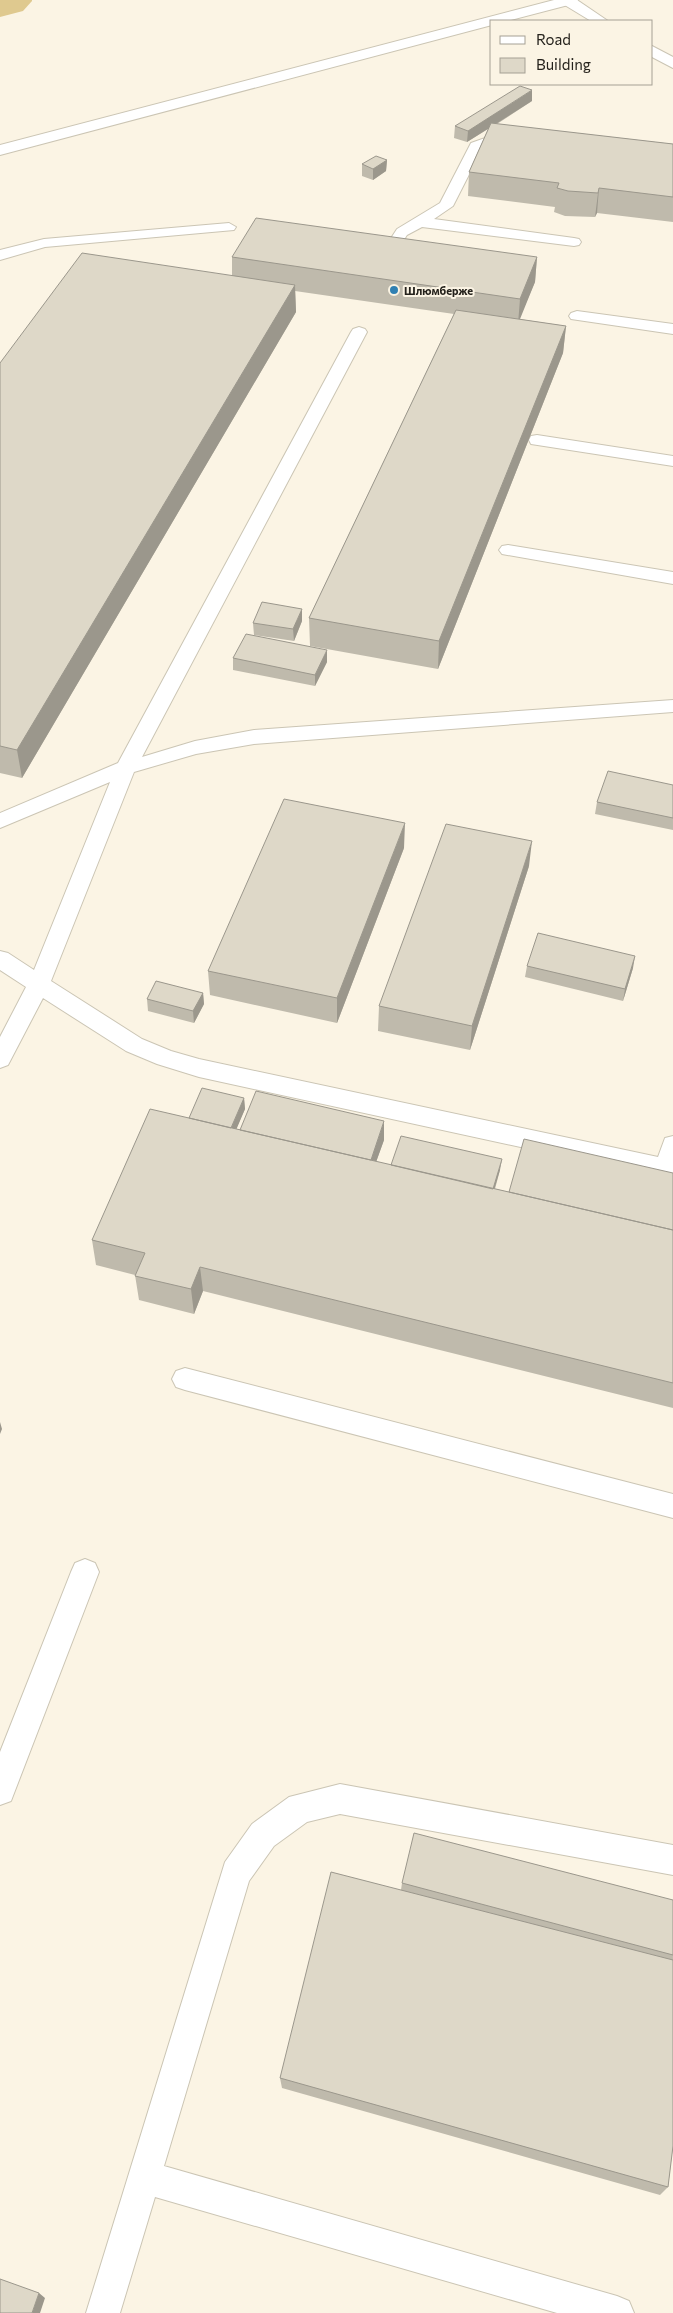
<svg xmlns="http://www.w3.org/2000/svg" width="673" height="2313" viewBox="0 0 673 2313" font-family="Commissioner,sans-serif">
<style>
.green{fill:#dfc98f}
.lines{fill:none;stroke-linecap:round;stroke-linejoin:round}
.service-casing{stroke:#cbc5b4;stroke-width:2}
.minor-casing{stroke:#cbc5b4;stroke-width:2}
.primary-casing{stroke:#cbc5b4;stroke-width:2}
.service{fill:#fff;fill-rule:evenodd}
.minor{fill:#fff;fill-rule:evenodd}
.primary{fill:#fff;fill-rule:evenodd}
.wall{fill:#bfbaac}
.shaded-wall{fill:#9b978c}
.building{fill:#ded8c8;stroke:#9b978c}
.poi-dot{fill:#3080b2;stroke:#fbf4e4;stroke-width:2}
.labels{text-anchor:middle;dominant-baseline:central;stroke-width:4;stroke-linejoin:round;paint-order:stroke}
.far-poi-label{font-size:11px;font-weight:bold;fill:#25221c;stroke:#fbf4e4;text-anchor:start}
</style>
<rect width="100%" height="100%" fill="#fbf4e4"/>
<path class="green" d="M 0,0 L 32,0 L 32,1 L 23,11 L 0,17 Z"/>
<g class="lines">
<defs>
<path id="service" d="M 488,137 L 515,140 L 522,144 C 515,152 495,143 482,149 L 453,206 L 434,219 L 574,238 L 579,239 L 581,242 L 579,245 L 574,246 L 422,227 L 407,235 L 394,255 L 384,255 L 382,252 L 397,229 L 440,203 L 471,143 Z
M 229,223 L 236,227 L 234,230 L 45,247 L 0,260 L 0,250 L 44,239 Z
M 577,311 L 673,324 L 673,334 L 571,319 L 569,316 L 571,313 Z
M 359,327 L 365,329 L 367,332 L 142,757 L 195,741 L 254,730 L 673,700 L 673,712 L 254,744 L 196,754 L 134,772 L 51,981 L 142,1039 L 171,1051 L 199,1059 L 658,1157 L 665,1138 L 673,1136 L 673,1177 L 667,1179 L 199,1077 L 157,1064 L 126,1051 L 43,998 L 8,1065 L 0,1068 L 0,1037 L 26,987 L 0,970 L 0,951 L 8,953 L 34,970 L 110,782 L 0,828 L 0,813 L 118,763 L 351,332 L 353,329 Z
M 537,435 L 673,456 L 673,466 L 531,444 L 529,440 L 531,436 Z
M 508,545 L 673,572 L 673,584 L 502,554 L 499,550 L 502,546 Z
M 185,1368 L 673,1494 L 673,1518 L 185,1390 L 176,1387 L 172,1379 L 176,1371 Z
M 85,1559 L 95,1563 L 99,1572 L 11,1801 L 0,1805 L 0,1752 L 71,1572 L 75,1563 Z
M 340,1784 L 673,1845 L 673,1875 L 340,1814 L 307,1822 L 274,1846 L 249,1881 L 164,2166 L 617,2296 L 629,2301 L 634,2313 L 557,2313 L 155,2197 L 120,2313 L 86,2313 L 225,1862 L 252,1824 L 289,1797 Z"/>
<path id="minor" d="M 561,0 L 577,0 L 608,21 L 591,21 L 563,4 Z
M 652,46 L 673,57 L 673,68 L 652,57 Z"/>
<path id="primary" d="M 554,0 L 578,0 L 576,3 L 507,21 L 492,21 L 492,25 L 0,155 L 0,145 Z"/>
</defs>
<use href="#service" class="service-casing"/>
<use href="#minor" class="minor-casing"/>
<use href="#primary" class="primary-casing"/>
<use href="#service" class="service"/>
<use href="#minor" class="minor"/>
<use href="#primary" class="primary"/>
</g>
<path class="wall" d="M 532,101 L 497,124 L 673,144 L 673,222 L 597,213 L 595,217 L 565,216 L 554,212 L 555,207 L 468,196 L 469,172 L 488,129 L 467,142 L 454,138 L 455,126 Z
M 387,160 L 386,171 L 373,180 L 362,176 L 362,164 Z
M 232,257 L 537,257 L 535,282 L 519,319 L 566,326 L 563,353 L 438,669 L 310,646 L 309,618 L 454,314 L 295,291 L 296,312 L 22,778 L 0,773 L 0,363 L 232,276 Z
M 302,621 L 294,641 L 254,635 L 253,623 Z
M 233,658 L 327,662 L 315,686 L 233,670 Z
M 673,785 L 673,830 L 595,814 L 597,802 Z
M 404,848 L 337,1023 L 210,995 L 208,971 Z
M 529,866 L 470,1050 L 378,1031 L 379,1006 Z
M 527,966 L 633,968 L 623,1001 L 525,977 Z
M 203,993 L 204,1004 L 194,1023 L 148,1011 L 147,999 Z
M 244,1098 L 245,1109 L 236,1129 L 384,1140 L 376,1162 L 391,1165 L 500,1170 L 495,1189 L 509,1192 L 673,1173 L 673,1408 L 203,1291 L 194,1314 L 139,1300 L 135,1275 L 96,1265 L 92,1240 L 189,1118 Z
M 402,1883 L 673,1900 L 673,2146 L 668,2187 L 660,2195 L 282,2088 L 280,2078 L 401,1890 Z"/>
<path class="shaded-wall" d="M 532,90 L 532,101 L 467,142 L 468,131 Z
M 387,160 L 386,171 L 373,180 L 373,169 Z
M 599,188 L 597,213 L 595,217 L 598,193 Z
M 537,257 L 535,282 L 518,324 L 520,299 Z
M 295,285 L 296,312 L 22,778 L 17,750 Z
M 566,326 L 563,353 L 438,669 L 439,641 Z
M 302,609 L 302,621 L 294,641 L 293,629 Z
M 327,650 L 327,662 L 315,686 L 315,675 Z
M 405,823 L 404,848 L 337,1023 L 337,998 Z
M 532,841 L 529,866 L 470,1050 L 472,1026 Z
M 635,956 L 633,968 L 623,1001 L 625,989 Z
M 203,993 L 204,1004 L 194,1023 L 193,1011 Z
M 244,1098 L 245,1109 L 231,1142 L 230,1131 Z
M 384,1121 L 384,1140 L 370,1179 L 371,1160 Z
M 502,1159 L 500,1170 L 489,1207 L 491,1196 Z
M 200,1267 L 203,1291 L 194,1314 L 191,1289 Z
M 0,1422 L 2,1429 L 0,1434 Z
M 39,2293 L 45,2298 L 40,2313 L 32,2313 Z"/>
<path class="building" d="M 520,86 L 532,90 L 468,131 L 455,126 Z
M 491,123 L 673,144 L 673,197 L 599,188 L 598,193 L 568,191 L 557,188 L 559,183 L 469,172 Z
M 376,156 L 387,160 L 373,169 L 362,164 Z
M 256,218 L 537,257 L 520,299 L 232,257 Z
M 82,253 L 295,285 L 17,750 L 0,746 L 0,363 Z
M 456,310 L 566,326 L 439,641 L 309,618 Z
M 262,602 L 302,609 L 293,629 L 253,623 Z
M 246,634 L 327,650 L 315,675 L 233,658 Z
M 608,771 L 673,785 L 673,818 L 597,802 Z
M 284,799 L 405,823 L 337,998 L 208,971 Z
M 446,824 L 532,841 L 472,1026 L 379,1006 Z
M 538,933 L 635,956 L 625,989 L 527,966 Z
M 156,981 L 203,993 L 193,1011 L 147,999 Z
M 202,1088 L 244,1098 L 231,1128 L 189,1118 Z
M 256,1091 L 384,1121 L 371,1160 L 240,1130 Z
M 150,1109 L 673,1230 L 673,1383 L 200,1267 L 191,1289 L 135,1276 L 145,1253 L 92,1240 Z
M 401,1136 L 502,1159 L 493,1189 L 391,1165 Z
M 524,1139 L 673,1173 L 673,1230 L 509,1192 Z
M 414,1833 L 673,1900 L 673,1955 L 402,1883 Z
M 331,1872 L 673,1960 L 673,2146 L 668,2187 L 280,2078 Z
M 0,2279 L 39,2293 L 32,2313 L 0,2313 Z"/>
<circle class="poi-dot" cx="394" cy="290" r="5"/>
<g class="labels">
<g class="far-poi-label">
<text x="404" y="290">Шлюмберже</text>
</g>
</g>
<rect x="490" y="20" width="162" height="65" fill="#fbf4e4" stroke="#a5a094"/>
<rect x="500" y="36" width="25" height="8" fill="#ffffff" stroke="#a5a094"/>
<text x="536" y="45" font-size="15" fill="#25221c">Road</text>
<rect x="500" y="58" width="25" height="15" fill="#ded8c8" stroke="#a5a094"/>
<text x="536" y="70" font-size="15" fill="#25221c">Building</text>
</svg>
